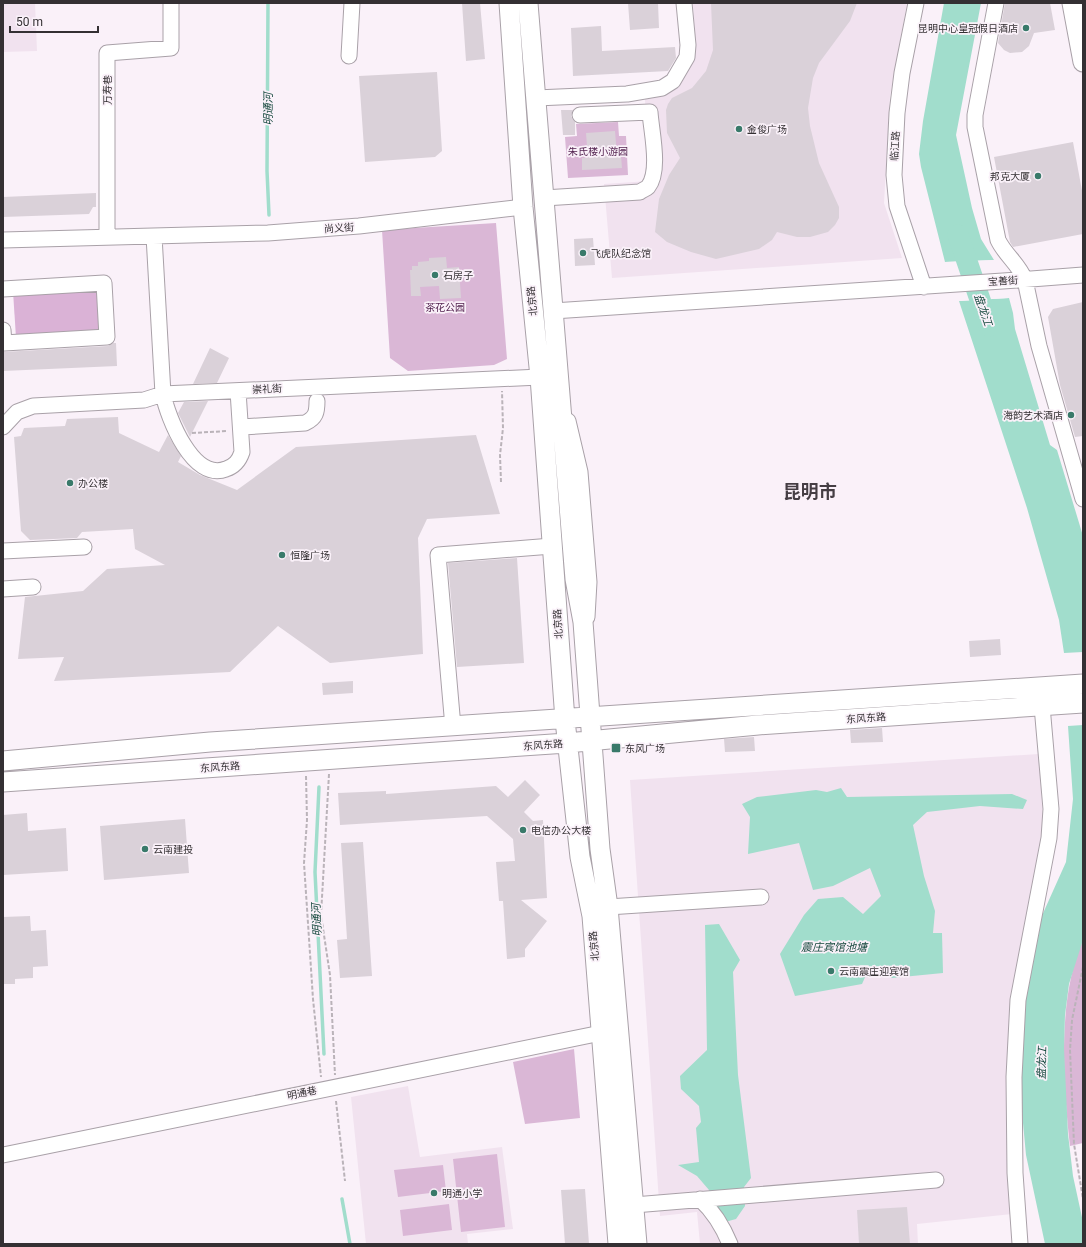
<svg xmlns="http://www.w3.org/2000/svg" width="1086" height="1247" viewBox="0 0 1086 1247" font-family="Roboto,'Noto Sans SC',sans-serif">
<style>
.built{fill:#f1e2ef}
.green{fill:#dab7d6}
.forest{fill:#dab2d6}
.water{fill:#a1ddcc}
.pier{fill:#faf1f9}
.lines{fill:none;stroke-linecap:round;stroke-linejoin:round}
.stream{stroke:#a1ddcc;stroke-width:3.5}
.river{stroke:#a1ddcc;stroke-width:21}
.building{fill:#dad1d9}
.minor-casing{stroke:#a9a1a8;stroke-width:17}
.major-casing{stroke:#a9a1a8;stroke-width:21}
.path{stroke:#bab3b9;stroke-width:2;stroke-dasharray:4 2;stroke-linecap:butt}
.minor{stroke:#fff;stroke-width:15}
.major{stroke:#fff;stroke-width:19}
.poi-dot{fill:#397a6a;stroke:#faf1f9;stroke-width:1.5}
.labels{text-anchor:middle;dominant-baseline:central;stroke-width:3.5;stroke-linejoin:round;paint-order:stroke}
.poi-label{font-size:10px;fill:#343033;stroke:#faf1f9;text-anchor:start}
.street-label{font-size:10px;fill:#343033;stroke:#faf1f9}
.park-label{font-size:10px;fill:#532350;stroke:#faf1f9}
.water-label{font-size:11px;font-style:italic;fill:#15483d;stroke:#faf1f9}
.town-label{font-size:18px;font-weight:bold;fill:#453e44;stroke:#faf1f9}
</style>
<rect width="100%" height="100%" fill="#faf1f9"/>
<path class="built" d="M 3,3 L 35,3 L 37,51 L 3,52 Z
M 693,3 L 907,3 L 890,96 L 884,203 L 902,258 L 612,278 L 604,184 L 649,181 L 645,100 L 653,86 L 679,77 L 690,58 L 695,36 Z
M 1039,754 L 1044,838 L 1012,1214 L 917,1224 L 918,1244 L 700,1244 L 697,1212 L 660,1216 L 630,780 Z
M 408,1086 L 420,1157 L 502,1147 L 513,1229 L 467,1234 L 468,1244 L 366,1244 L 351,1097 Z"/>
<path class="green" d="M 618,122 L 619,136 L 626,136 L 628,175 L 568,178 L 565,137 L 577,136 L 576,124 Z
M 496,223 L 507,359 L 494,365 L 408,371 L 390,358 L 382,230 Z
M 1083,940 L 1083,1143 L 1070,1146 C 1063,1084 1057,998 1083,940 Z
M 574,1049 L 580,1118 L 525,1124 L 513,1062 Z
M 497,1154 L 505,1227 L 461,1232 L 453,1159 Z
M 443,1165 L 446,1191 L 398,1197 L 394,1170 Z
M 449,1204 L 452,1230 L 403,1236 L 400,1210 Z"/>
<path class="forest" d="M 101,286 L 104,333 L 16,338 L 13,291 Z"/>
<path class="water" d="M 944,3 L 981,3 L 956,135 L 972,208 L 981,239 L 994,260 L 945,262 L 921,167 L 919,154 L 923,121 Z
M 1009,298 L 1013,313 L 1015,329 L 1050,445 L 1057,450 L 1083,536 L 1083,652 L 1064,653 L 1059,620 L 1027,508 L 959,301 Z
M 1083,725 L 1083,940 L 1069,984 L 1065,1015 L 1064,1048 L 1068,1134 L 1073,1176 L 1083,1222 L 1083,1244 L 1045,1244 L 1026,1155 L 1020,1091 L 1021,999 L 1040,920 L 1066,862 L 1073,799 L 1068,726 Z
M 841,788 L 847,797 L 1012,794 L 1027,800 L 1023,809 L 980,806 L 927,812 L 913,825 L 924,876 L 935,911 L 933,933 L 942,933 L 943,973 L 892,978 L 888,976 L 887,969 L 867,973 L 862,984 L 795,996 L 780,954 L 804,915 L 818,899 L 843,897 L 863,914 L 881,896 L 870,868 L 833,886 L 813,890 L 799,843 L 748,854 L 750,817 L 742,804 L 757,797 L 816,790 L 827,792 Z
M 719,924 L 740,960 L 733,972 L 738,1075 L 751,1178 L 744,1187 L 745,1206 L 736,1219 L 725,1222 L 714,1206 L 709,1190 L 697,1176 L 678,1165 L 699,1162 L 696,1128 L 701,1122 L 699,1106 L 681,1089 L 680,1076 L 707,1050 L 705,925 Z"/>
<path class="pier" d="M 994,260 L 995,262 L 945,264 L 945,262 Z
M 1008,296 L 1009,298 L 959,301 L 958,299 Z"/>
<g class="lines">
<path class="stream" d="M 268,3 L 267,171 L 269,215
M 319,787 L 315,872 L 324,1054
M 342,1199 L 350,1244"/>
<path class="river" d="M 958,235 L 989,326"/>
</g>
<path class="building" d="M 462,3 L 480,3 L 485,59 L 466,61 Z
M 628,3 L 658,3 L 659,28 L 630,30 Z
M 711,3 L 857,3 L 850,21 L 819,63 L 813,78 L 808,108 L 810,126 L 819,163 L 839,207 L 839,218 L 835,225 L 828,232 L 810,237 L 797,237 L 777,232 L 772,240 L 759,249 L 716,259 L 691,252 L 667,242 L 655,232 L 659,199 L 669,175 L 680,158 L 667,133 L 666,110 L 668,104 L 672,98 L 692,88 L 706,71 L 713,50 Z
M 1005,3 L 1050,3 L 1055,30 L 1034,33 L 1029,46 L 1022,52 L 1010,53 L 1004,50 L 998,43 Z
M 601,26 L 602,51 L 675,47 L 676,58 L 668,71 L 573,76 L 571,28 Z
M 437,72 L 442,151 L 435,157 L 365,162 L 359,76 Z
M 561,110 L 573,110 L 571,116 L 575,122 L 575,135 L 563,135 Z
M 615,131 L 617,156 L 621,156 L 622,168 L 582,170 L 582,158 L 588,158 L 586,133 Z
M 1073,142 L 1083,196 L 1083,234 L 1013,247 L 1010,242 L 994,157 Z
M 96,193 L 96,207 L 93,207 L 89,214 L 3,217 L 3,197 Z
M 593,238 L 595,265 L 575,266 L 574,239 Z
M 446,257 L 447,268 L 459,267 L 461,298 L 440,299 L 439,286 L 420,287 L 421,296 L 411,296 L 410,270 L 412,270 L 412,266 L 418,266 L 418,262 L 429,261 L 429,258 Z
M 1083,302 L 1083,436 L 1075,437 L 1060,385 L 1048,317 L 1053,309 Z
M 113,343 L 116,343 L 117,366 L 3,371 L 3,352 L 108,346 Z
M 210,348 L 229,358 L 217,383 L 193,384 Z
M 208,401 L 190,437 L 178,413 L 184,402 Z
M 118,417 L 119,433 L 159,452 L 168,435 L 181,456 L 178,462 L 200,475 L 237,490 L 296,447 L 476,435 L 500,514 L 427,519 L 418,538 L 423,654 L 330,663 L 278,626 L 230,672 L 54,681 L 64,657 L 18,659 L 25,597 L 83,591 L 107,569 L 165,565 L 135,549 L 133,529 L 82,532 L 77,538 L 30,540 L 21,531 L 14,437 L 21,436 L 24,428 L 65,426 L 67,419 Z
M 517,558 L 524,663 L 457,667 L 448,563 Z
M 1000,639 L 1001,655 L 970,657 L 969,641 Z
M 353,681 L 353,693 L 323,695 L 322,683 Z
M 882,728 L 883,742 L 851,743 L 850,730 Z
M 754,737 L 755,751 L 725,752 L 724,739 Z
M 525,780 L 540,795 L 524,812 L 533,821 L 543,820 L 547,898 L 521,900 L 547,921 L 525,949 L 525,957 L 507,959 L 503,901 L 499,901 L 496,862 L 515,861 L 513,839 L 487,816 L 340,825 L 338,793 L 386,791 L 386,794 L 496,786 L 508,797 Z
M 27,813 L 28,831 L 66,828 L 68,871 L 3,875 L 3,815 Z
M 185,819 L 189,873 L 104,880 L 100,826 Z
M 363,842 L 372,976 L 340,978 L 337,940 L 347,939 L 341,843 Z
M 30,916 L 31,931 L 46,930 L 48,966 L 33,967 L 33,978 L 15,979 L 15,984 L 3,984 L 3,917 Z
M 585,1189 L 589,1244 L 565,1244 L 561,1190 Z
M 907,1207 L 910,1244 L 859,1244 L 857,1210 Z"/>
<g class="lines">
<defs>
<path id="minor" d="M 916,3 L 902,73 L 897,113 L 894,175 L 897,206 L 924,287
M 996,3 L 975,115 L 975,127 L 998,240 C 1005,255 1019,264 1025,280 L 1039,346 L 1083,499
M 349,56 L 352,3
M 536,98 L 627,94 L 662,88 L 673,81 L 687,57 L 688,45 L 684,3
M 544,198 L 640,192 C 642,190 646,189 648,187 C 661,171 651,130 650,112 L 580,115
M 107,236 L 107,53 L 171,48 L 171,3
M 154,236 L 163,394 C 168,418 193,482 226,469 C 235,466 239,461 242,452 L 238,391
M 3,240 L 268,233 L 359,226 L 523,207
M 3,289 L 104,283 L 107,337 L 4,343 L 3,330
M 553,311 L 1018,280 L 1083,275
M 568,421 L 580,472 L 589,582 L 587,617
M 3,427 L 17,412 L 33,406 L 144,400 L 163,394 L 540,377
M 242,427 L 305,423 C 316,418 317,412 317,401
M 3,551 L 84,547
M 3,589 L 33,587
M 453,727 L 438,555 L 552,546
M 608,907 L 761,897
M 3,1155 L 601,1033
M 700,1199 C 713,1211 723,1227 730,1244
M 634,1205 L 936,1180
M 1020,1244 L 1015,1173 L 1014,1077 L 1018,1000 L 1049,838 L 1051,809 L 1042,706"/>
<path id="major" d="M 509,3 L 523,207 L 540,377 L 565,720 L 580,857 L 592,916 L 618,1244
M 528,3 L 575,579 L 583,622 L 600,849 L 608,907 L 637,1244
M 1072,3 L 1083,62
M 3,761 L 210,742 L 1083,684
M 3,782 L 567,743 L 758,725 L 1083,703"/>
</defs>
<use href="#minor" class="minor-casing"/>
<use href="#major" class="major-casing"/>
<path class="path" d="M 192,433 L 227,431
M 501,482 L 500,455 L 503,428 L 502,391
M 329,774 L 321,915 L 330,975 L 335,1075
M 306,776 L 307,820 L 304,863 L 313,999 L 321,1077
M 1083,967 L 1072,1020 L 1070,1050 L 1074,1144 L 1083,1199
M 336,1101 L 345,1181"/>
<use href="#minor" class="minor"/>
<use href="#major" class="major"/>
</g>
<g class="poi-dot">
<circle cx="1026" cy="28" r="4"/>
<circle cx="739" cy="129" r="4"/>
<circle cx="1038" cy="176" r="4"/>
<circle cx="583" cy="253" r="4"/>
<circle cx="435" cy="275" r="4"/>
<circle cx="1071" cy="415" r="4"/>
<circle cx="70" cy="483" r="4"/>
<circle cx="282" cy="555" r="4"/>
<rect x="611" y="743" width="10" height="10" rx="2"/>
<circle cx="523" cy="830" r="4"/>
<circle cx="145" cy="849" r="4"/>
<circle cx="831" cy="971" r="4"/>
<circle cx="434" cy="1193" r="4"/>
</g>
<g class="labels">
<g class="poi-label">
<text x="1018" y="28" text-anchor="end">昆明中心皇冠假日酒店</text>
<text x="747" y="129">金俊广场</text>
<text x="1030" y="176" text-anchor="end">邦克大厦</text>
<text x="591" y="253">飞虎队纪念馆</text>
<text x="443" y="275">石房子</text>
<text x="1063" y="415" text-anchor="end">海韵艺术酒店</text>
<text x="78" y="483">办公楼</text>
<text x="290" y="555">恒隆广场</text>
<text x="625" y="748">东风广场</text>
<text x="531" y="830">电信办公大楼</text>
<text x="153" y="849">云南建投</text>
<text x="839" y="971">云南震庄迎宾馆</text>
<text x="442" y="1193">明通小学</text>
</g>
<g class="street-label">
<text transform="translate(107 90) rotate(-90)">万寿巷</text>
<text transform="translate(895 146) rotate(-86)">临江路</text>
<text transform="translate(339 228) rotate(-4)">尚义街</text>
<text transform="translate(1003 281) rotate(-4)">宝善街</text>
<text transform="translate(532 301) rotate(-96)">北京路</text>
<text transform="translate(267 389) rotate(-3)">崇礼街</text>
<text transform="translate(558 624) rotate(-94)">北京路</text>
<text transform="translate(866 718) rotate(-4)">东风东路</text>
<text transform="translate(543 745) rotate(-4)">东风东路</text>
<text transform="translate(220 767) rotate(-4)">东风东路</text>
<text transform="translate(594 946) rotate(-95)">北京路</text>
<text transform="translate(302 1093) rotate(-12)">明通巷</text>
</g>
<g class="park-label">
<text x="598" y="151">朱氏楼小游园</text>
<text x="445" y="307">茶花公园</text>
</g>
<g class="water-label">
<text transform="translate(268 109) rotate(-90)">明通河</text>
<text transform="translate(983 310) rotate(71)">盘龙江</text>
<text transform="translate(317 920) rotate(-93)">明通河</text>
<text x="834" y="947">震庄宾馆池塘</text>
<text transform="translate(1042 1063) rotate(-88)">盘龙江</text>
</g>
<g class="town-label">
<text x="810" y="491">昆明市</text>
</g>
</g>
<rect width="1086" height="1247" fill="none" stroke="#343033" stroke-width="8"/>
<path d="M10 26v6h88v-6" fill="none" stroke="#343033" stroke-width="2"/>
<text x="16" y="26" font-size="12" fill="#343033" stroke="#faf1f9" stroke-width="3" paint-order="stroke">50 m</text>
</svg>
